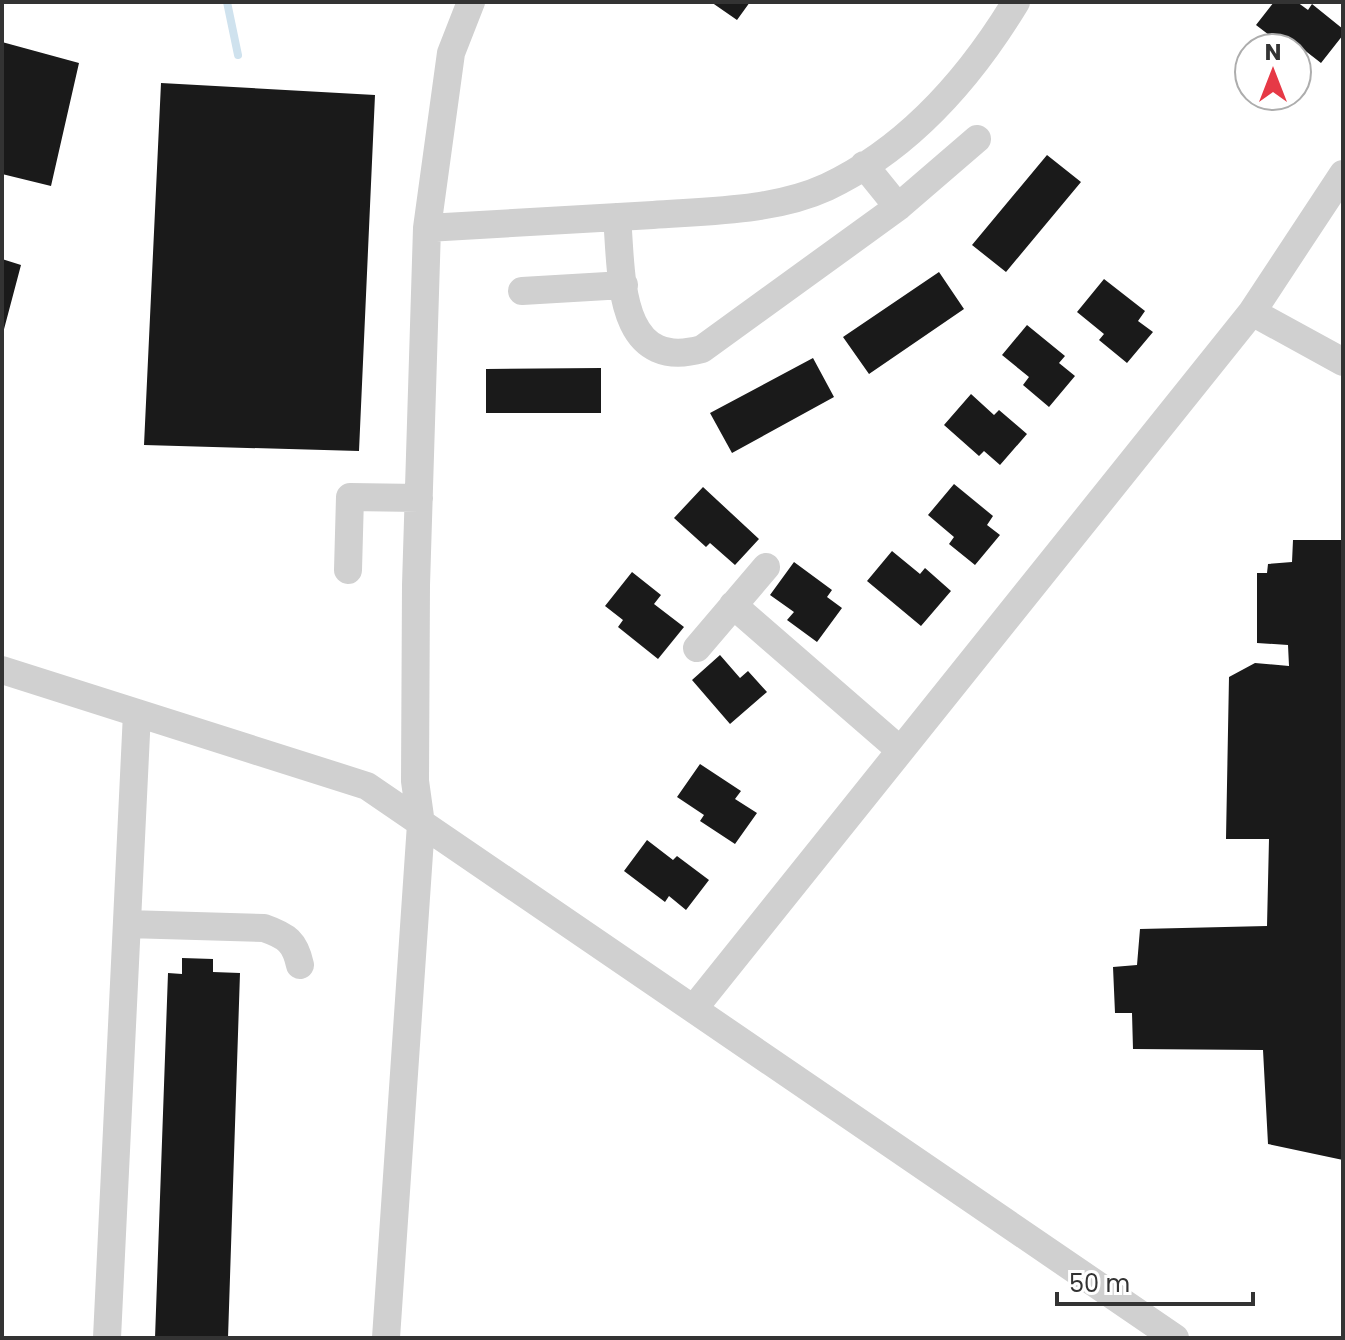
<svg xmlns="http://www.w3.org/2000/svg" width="1345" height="1340" viewBox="0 0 1345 1340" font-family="Poppins,sans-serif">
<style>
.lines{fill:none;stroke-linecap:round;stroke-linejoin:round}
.stream{stroke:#cfe2ee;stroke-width:8}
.building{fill:#1a1a1a}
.minor{stroke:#d0d0d0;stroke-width:28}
</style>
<rect width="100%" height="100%" fill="#fff"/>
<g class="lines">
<path class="stream" d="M 227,2 L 238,55"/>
</g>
<path class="building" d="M 711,2 L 750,2 L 737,20 Z
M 1274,2 L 1297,2 L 1308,10 L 1312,4 L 1343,29 L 1343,35 L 1321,63 L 1303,49 L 1297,57 L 1297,48 L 1286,48 L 1256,25 Z
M 2,42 L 79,63 L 51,186 L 2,174 Z
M 161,83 L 375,95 L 359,451 L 144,445 Z
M 1047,155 L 1081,182 L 1006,272 L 972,245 Z
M 2,259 L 21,265 L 3,333 L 2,333 Z
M 939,272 L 964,309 L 869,374 L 843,337 Z
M 1104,279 L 1145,311 L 1138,321 L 1153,332 L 1127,363 L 1099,340 L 1104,334 L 1077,312 Z
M 1027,325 L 1065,356 L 1059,363 L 1075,376 L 1049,407 L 1023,385 L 1029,377 L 1002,355 Z
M 813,358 L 834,397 L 732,453 L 710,413 Z
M 601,368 L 601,413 L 486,413 L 486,369 Z
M 971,394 L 994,415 L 999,410 L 1027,434 L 1000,465 L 984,451 L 979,456 L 944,425 Z
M 954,484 L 993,516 L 987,525 L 1000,535 L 975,565 L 949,544 L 954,537 L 928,515 Z
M 703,487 L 759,539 L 735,565 L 710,543 L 706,547 L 674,518 Z
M 1293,540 L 1343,540 L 1343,1160 L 1268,1144 L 1263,1050 L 1133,1049 L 1132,1013 L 1115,1013 L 1113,967 L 1137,965 L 1140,929 L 1267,926 L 1269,839 L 1226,839 L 1229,677 L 1255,663 L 1289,666 L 1288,645 L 1257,643 L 1257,573 L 1267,573 L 1268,564 L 1292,562 Z
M 892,551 L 920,574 L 925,568 L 951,591 L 921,626 L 867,581 Z
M 794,562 L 832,590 L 827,597 L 842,608 L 817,642 L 787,620 L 794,612 L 770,595 Z
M 632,572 L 661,595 L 654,604 L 684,627 L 658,659 L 618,627 L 623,620 L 605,606 Z
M 720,655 L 740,678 L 748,671 L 767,692 L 730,724 L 692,680 Z
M 700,764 L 741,791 L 735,799 L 757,813 L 735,844 L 700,821 L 704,815 L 677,797 Z
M 647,840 L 673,860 L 677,856 L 709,880 L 686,910 L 669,896 L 665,902 L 624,871 Z
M 182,958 L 213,959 L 213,972 L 240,973 L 228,1338 L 155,1338 L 168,973 L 182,974 Z"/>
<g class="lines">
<path class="minor" d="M 898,207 L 977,139
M 617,217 C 622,273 616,373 702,349 L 898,207 L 864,165
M 427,228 C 503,224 578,219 653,215 C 709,211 775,211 827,187 C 909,148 970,78 1016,2
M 522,291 L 624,285
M 1252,312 L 1343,362
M 348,570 L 350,497 L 419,498
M 733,605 L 900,750
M 697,648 L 766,567
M 2,670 L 367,786 L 1175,1338
M 127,924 L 264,928 C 287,936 295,942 300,965
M 695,1007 L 1252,312 L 1343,174
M 107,1338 L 137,713
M 386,1338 L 421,824 L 415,781 L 416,585 L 427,228 L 451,53 L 471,2"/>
</g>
<rect width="1345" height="1340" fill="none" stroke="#333333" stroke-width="8"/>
<g transform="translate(1273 72)"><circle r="38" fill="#ffffff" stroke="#adadad" stroke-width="2"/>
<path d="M0-6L14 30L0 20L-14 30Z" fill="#e63946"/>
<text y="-12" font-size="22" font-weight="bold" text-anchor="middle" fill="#333333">N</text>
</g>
<path d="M1057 1292v12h196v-12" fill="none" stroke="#333333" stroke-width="4"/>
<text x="1069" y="1292" font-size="24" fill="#333333" stroke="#ffffff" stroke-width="6" paint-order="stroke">50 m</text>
</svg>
